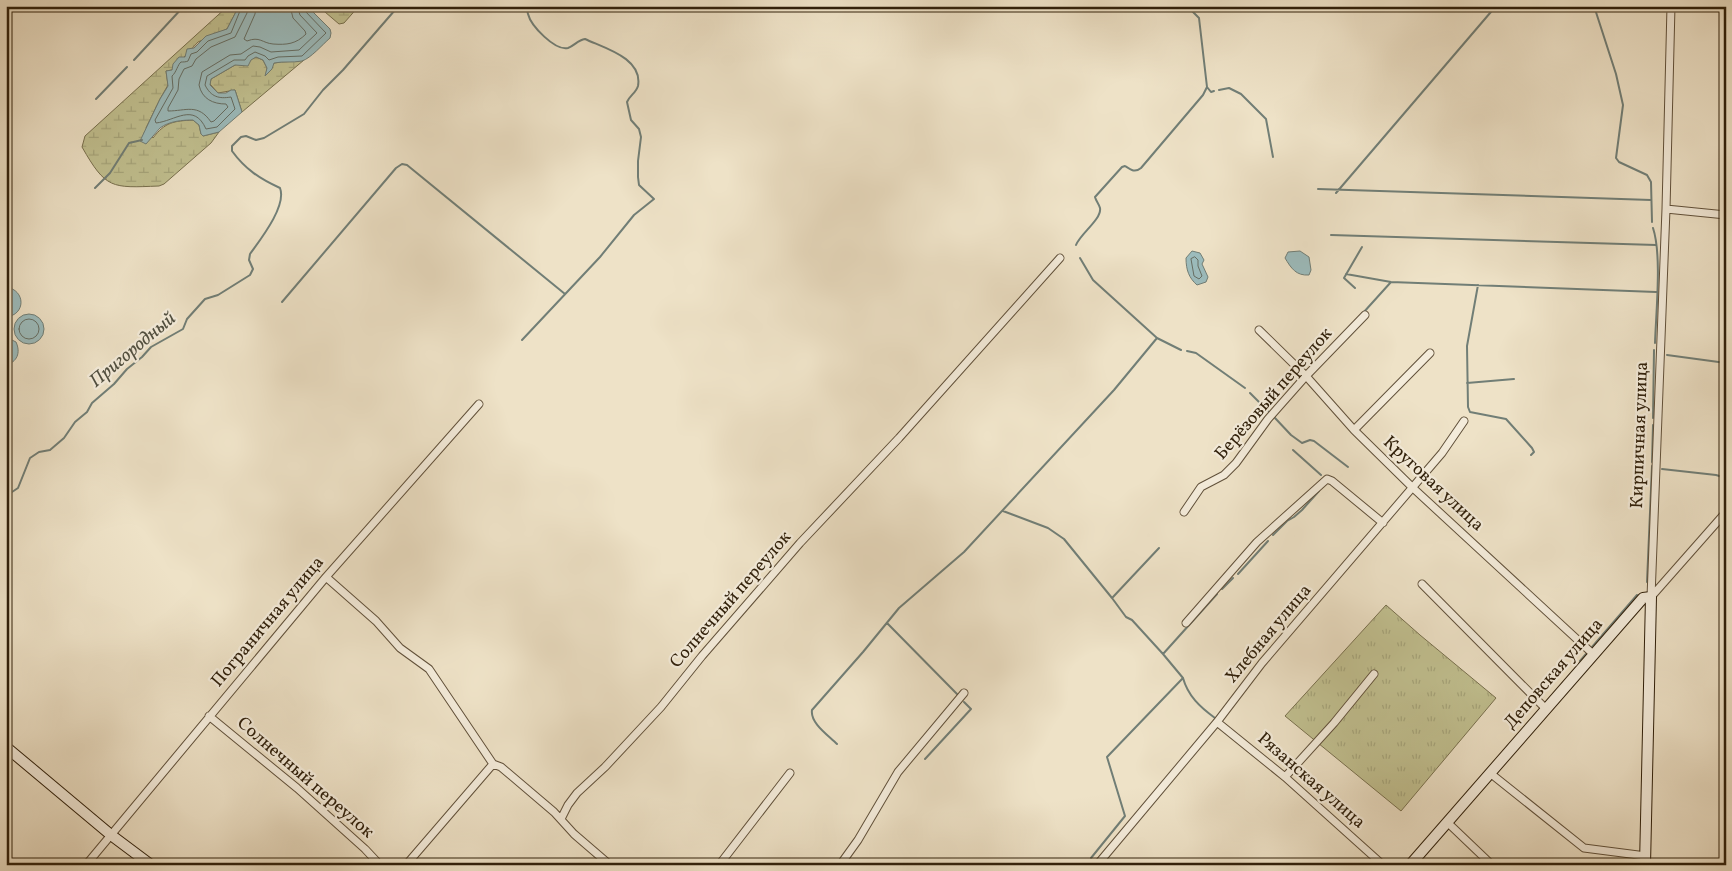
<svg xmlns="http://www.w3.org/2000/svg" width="1732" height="871" viewBox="0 0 1732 871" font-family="Vollkorn,serif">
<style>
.grass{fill:url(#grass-tufts);stroke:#78704e}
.wetland{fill:url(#wetland-marsh);stroke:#78704e}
.water{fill:#9cbcbd;stroke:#717e76}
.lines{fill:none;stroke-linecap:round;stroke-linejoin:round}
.shore{stroke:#666e64;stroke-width:1}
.stream{stroke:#717e76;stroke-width:2}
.street-casing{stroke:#60503a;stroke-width:9}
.secondary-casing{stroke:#30200b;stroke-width:12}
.street{stroke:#f4ecdb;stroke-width:7}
.secondary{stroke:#f4ecdb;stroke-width:10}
.labels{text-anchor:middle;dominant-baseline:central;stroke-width:4.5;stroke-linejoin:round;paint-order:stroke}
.street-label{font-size:18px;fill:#30200b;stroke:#f4ecdb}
.water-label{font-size:19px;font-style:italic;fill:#504f40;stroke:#f4ecdb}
</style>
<defs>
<pattern id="grass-tufts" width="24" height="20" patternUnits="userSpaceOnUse" patternTransform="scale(1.25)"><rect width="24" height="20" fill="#c1c090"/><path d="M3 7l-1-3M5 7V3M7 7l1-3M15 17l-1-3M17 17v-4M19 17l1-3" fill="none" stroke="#a6a57b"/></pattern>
<pattern id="wetland-marsh" width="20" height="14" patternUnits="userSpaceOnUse" patternTransform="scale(1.25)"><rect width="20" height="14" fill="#c1c090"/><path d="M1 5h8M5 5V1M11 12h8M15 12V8" fill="none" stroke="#a6a57b"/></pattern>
</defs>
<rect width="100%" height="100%" fill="#eee2c7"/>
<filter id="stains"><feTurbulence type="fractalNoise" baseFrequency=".004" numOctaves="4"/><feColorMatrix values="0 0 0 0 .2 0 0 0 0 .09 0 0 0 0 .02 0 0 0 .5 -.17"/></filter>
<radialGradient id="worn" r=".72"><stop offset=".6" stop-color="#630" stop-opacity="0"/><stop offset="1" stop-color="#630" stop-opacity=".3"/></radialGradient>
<path class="grass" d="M 1386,605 L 1420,635 L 1496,698 L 1401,811 L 1285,716 Z"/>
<path class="wetland" d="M 228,6 L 239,6 L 227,29 L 198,42 L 172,70 L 166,71 L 168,85 L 160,99 L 146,128 L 153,138 C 165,122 174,121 193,120 L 199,125 L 201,134 L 203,136 L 219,132 L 211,143 L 164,184 L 159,186 C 111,188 106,189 82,147 L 85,136 Z
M 318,6 L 323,6 L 331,10 L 352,9 L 354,6 L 359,6 L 344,23 L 339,24 Z
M 256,57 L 263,60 L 267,68 L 266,74 L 274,63 C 284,61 293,62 304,60 L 242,112 L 235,90 L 218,93 L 210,84 L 211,79 L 235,65 Z"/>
<path class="water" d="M 239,6 L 307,6 L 330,29 L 331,33 L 330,38 C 322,45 311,58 302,61 C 292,63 284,61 274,63 L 272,69 L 265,76 L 267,68 L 263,60 L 256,57 L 251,60 L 248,66 L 235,65 L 211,79 L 210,85 L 218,93 L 226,93 L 231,90 L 235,90 L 242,112 L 219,132 L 203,136 L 201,134 L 199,125 L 193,120 C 183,120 169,121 160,128 C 155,133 151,139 146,144 L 140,141 L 160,99 L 168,86 L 166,71 L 172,70 L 173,64 L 179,57 L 185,57 L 187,49 L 194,48 L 206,36 L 227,29 Z
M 1192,251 L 1200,253 L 1204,260 L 1202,264 L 1208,277 L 1206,282 L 1197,285 C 1189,278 1186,270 1186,258 Z
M 1300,251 L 1309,257 L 1311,270 L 1309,275 C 1296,276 1291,268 1285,258 L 1288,252 Z
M 6,287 C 26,290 26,315 6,317 Z
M14 329a15 15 0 1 1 30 0a15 15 0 1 1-30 0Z
M 6,337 L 16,342 C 21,353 17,362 6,365 Z"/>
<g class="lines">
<path class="shore" d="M 242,6 L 231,33 L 208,41 L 197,52 L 191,54 L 188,61 C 186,62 183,62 181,62 C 178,64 176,73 172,76 L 173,88 L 155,120 L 156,123 C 175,121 194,102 206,129 L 217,127 L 235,109 L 231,97 C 219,99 211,97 205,85 L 207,76 L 234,60 L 245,60 L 248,56 L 255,52 L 265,56 L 269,60 L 278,57 L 302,56 L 326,33 L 305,11 L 303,6
M 248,6 L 247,13 L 235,37 L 211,47 L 196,59 L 192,66 L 184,69 L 179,79 L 178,90 L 168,108 L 168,111 C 186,111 198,103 211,122 L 214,121 L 228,107 L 226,104 C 213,104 202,99 199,85 L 202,72 L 230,55 L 241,54 L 253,46 L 260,47 L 271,52 L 299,50 L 317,33 L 300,15 L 297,6
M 256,6 L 255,14 L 244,39 L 247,41 C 260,36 262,43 273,44 C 287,45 296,44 306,34 L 305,31 L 293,18 L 290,6
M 1195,257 L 1198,260 L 1198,266 L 1202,276 L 1199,279 L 1194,276 L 1191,259 Z
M19 329a10 10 0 1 1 20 0a10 10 0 1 1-20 0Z"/>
<path class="stream" d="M 1594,6 L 1616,74 L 1623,105 L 1616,158 L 1619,162 L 1647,175 L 1651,182 L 1652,222
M 134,60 L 184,6
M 1207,87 L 1211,92 L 1214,91
M 1219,90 L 1229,88 L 1241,94 L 1266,119 L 1273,157
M 96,99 L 127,67
M 95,188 L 110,173 L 129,143 L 142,140
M 1318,189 L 1651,200
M 1336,193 L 1496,6
M 1653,228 C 1662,255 1656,312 1655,343
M 1331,235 L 1656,245
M 1076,245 C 1080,234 1102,219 1100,208 C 1099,204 1096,201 1095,197 L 1122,167 L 1125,166 C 1131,170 1135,173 1141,168 L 1203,95 L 1207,87 L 1199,18 L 1187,6
M 1346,274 L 1391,282 L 1656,292
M 1478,285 L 1467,346 L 1468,407 L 1470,412 L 1506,419 L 1532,448 L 1534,452 L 1531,455
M 1355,288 L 1344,278 L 1362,247
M 282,302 L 396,168 L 402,164 L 407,165 L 565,294
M 1363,313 L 1391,282
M 1157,338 L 1181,350
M 522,340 L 600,257 L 634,215 L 654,199 L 639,185 L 638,177 L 638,161 L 641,137 L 639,129 L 631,120 L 627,102 C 630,95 636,93 638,86 C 643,58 604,48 585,39 C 578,40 574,46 568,48 C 555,51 531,26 528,14 C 527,12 528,8 528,6
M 1187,351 L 1196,353 L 1245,388
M 1667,355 L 1726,363
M 1467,383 L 1514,379
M 1250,393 L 1271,414
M 1275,418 L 1291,435 L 1302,443 L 1310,440 L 1314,441 L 1348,467
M 1653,418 L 1654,350
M 1293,450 L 1321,475
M 1652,462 L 1653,425
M 1662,469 L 1716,475 L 1726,478
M 6,496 L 18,488 L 30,458 L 39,452 L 50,450 L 64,438 L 75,422 L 87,412 L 92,403 L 114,384 L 127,369 L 142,357 L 151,347 L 183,329 L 187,319 L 205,299 L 218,295 L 250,275 L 253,269 L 249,260 L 250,254 C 260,240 287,206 280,188 C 260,179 245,169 232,151 L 232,146 L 241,137 L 246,136 L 256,140 L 264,138 L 304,114 L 323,90 L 343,70 L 395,10 L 397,6
M 1003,511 L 1048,528 L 1064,539 L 1112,598 L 1126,617 L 1132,620 L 1163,654 L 1183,678 L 1107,757 L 1125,816 L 1091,858
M 1273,535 L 1287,521 L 1294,517 L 1302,510 L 1319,491
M 1238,574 L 1268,541
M 1647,582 L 1652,466
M 1222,589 L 1233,578
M 1113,597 L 1159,548
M 887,623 L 957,694
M 1592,647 L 1637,595
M 1163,654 L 1217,594
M 1580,661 L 1586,654
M 1183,678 C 1188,696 1200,707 1215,718
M 837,744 C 828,735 810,723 812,710 L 863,652 L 899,608 L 964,552 L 1114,390 L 1157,338 L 1093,280 L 1080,258
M 925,759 L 971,709 L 964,702"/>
<defs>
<path id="street" d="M 1666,209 L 1726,215
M 1259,330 L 1306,376 L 1354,430 L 1413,488 L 1593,654
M 1354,430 L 1430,353
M 1184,512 L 1201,487 L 1224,475 L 1236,463 L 1268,419 L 1306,376 L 1365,315
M 326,577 L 376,621 L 400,648 L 429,669 L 493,764 L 501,767 L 554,812 L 574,834 L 610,865
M 1422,584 L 1545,708
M 1651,597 L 1666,209 L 1671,6
M 1651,597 L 1726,512
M 1186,623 L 1257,542 L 1327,479 L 1332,481 L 1383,523
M 209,716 L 297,788 L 365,849 L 380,865
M 1217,722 L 1285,777 L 1383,865
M 1490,773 L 1584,848 L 1646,856
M 1285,777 L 1334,723 L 1374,674
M 561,819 L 568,805 L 577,793 L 605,767 L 661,707 L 702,656 L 800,543 L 899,438 L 1060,258
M 1447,822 L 1492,865
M 86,865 L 326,577 L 479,404
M 406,865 L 493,764
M 719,865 L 790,773
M 840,865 L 858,840 L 898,772 L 964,693
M 1097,865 L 1217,722 L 1262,663 L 1442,453 L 1464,421"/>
<path id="secondary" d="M 6,747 L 111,835 L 151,865
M 1410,865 L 1643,598 L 1651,597 L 1645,865"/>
</defs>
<use href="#street" class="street-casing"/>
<use href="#secondary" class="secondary-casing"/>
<use href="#street" class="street"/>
<use href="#secondary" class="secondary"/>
</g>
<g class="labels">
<g class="street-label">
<text transform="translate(1274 394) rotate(-49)">Берёзовый переулок</text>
<text transform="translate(1640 435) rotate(-88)">Кирпичная улица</text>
<text transform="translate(1433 484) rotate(43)">Круговая улица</text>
<text transform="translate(731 600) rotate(-49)">Солнечный переулок</text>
<text transform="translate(268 622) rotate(-50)">Пограничная улица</text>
<text transform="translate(1269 634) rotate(-50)">Хлебная улица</text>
<text transform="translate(1554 674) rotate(-49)">Деповская улица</text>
<text transform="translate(305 778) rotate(41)">Солнечный переулок</text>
<text transform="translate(1311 781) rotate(41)">Рязанская улица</text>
</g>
<g class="water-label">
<text transform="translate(133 350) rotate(-40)">Пригородный</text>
</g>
</g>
<rect width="1732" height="871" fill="none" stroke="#eee2c7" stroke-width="25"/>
<rect x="8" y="8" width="1717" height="856" fill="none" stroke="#30200b" stroke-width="2.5"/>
<rect x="12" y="12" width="1707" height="846" fill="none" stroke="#30200b"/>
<rect width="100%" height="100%" filter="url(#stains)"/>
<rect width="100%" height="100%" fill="url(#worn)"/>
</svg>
